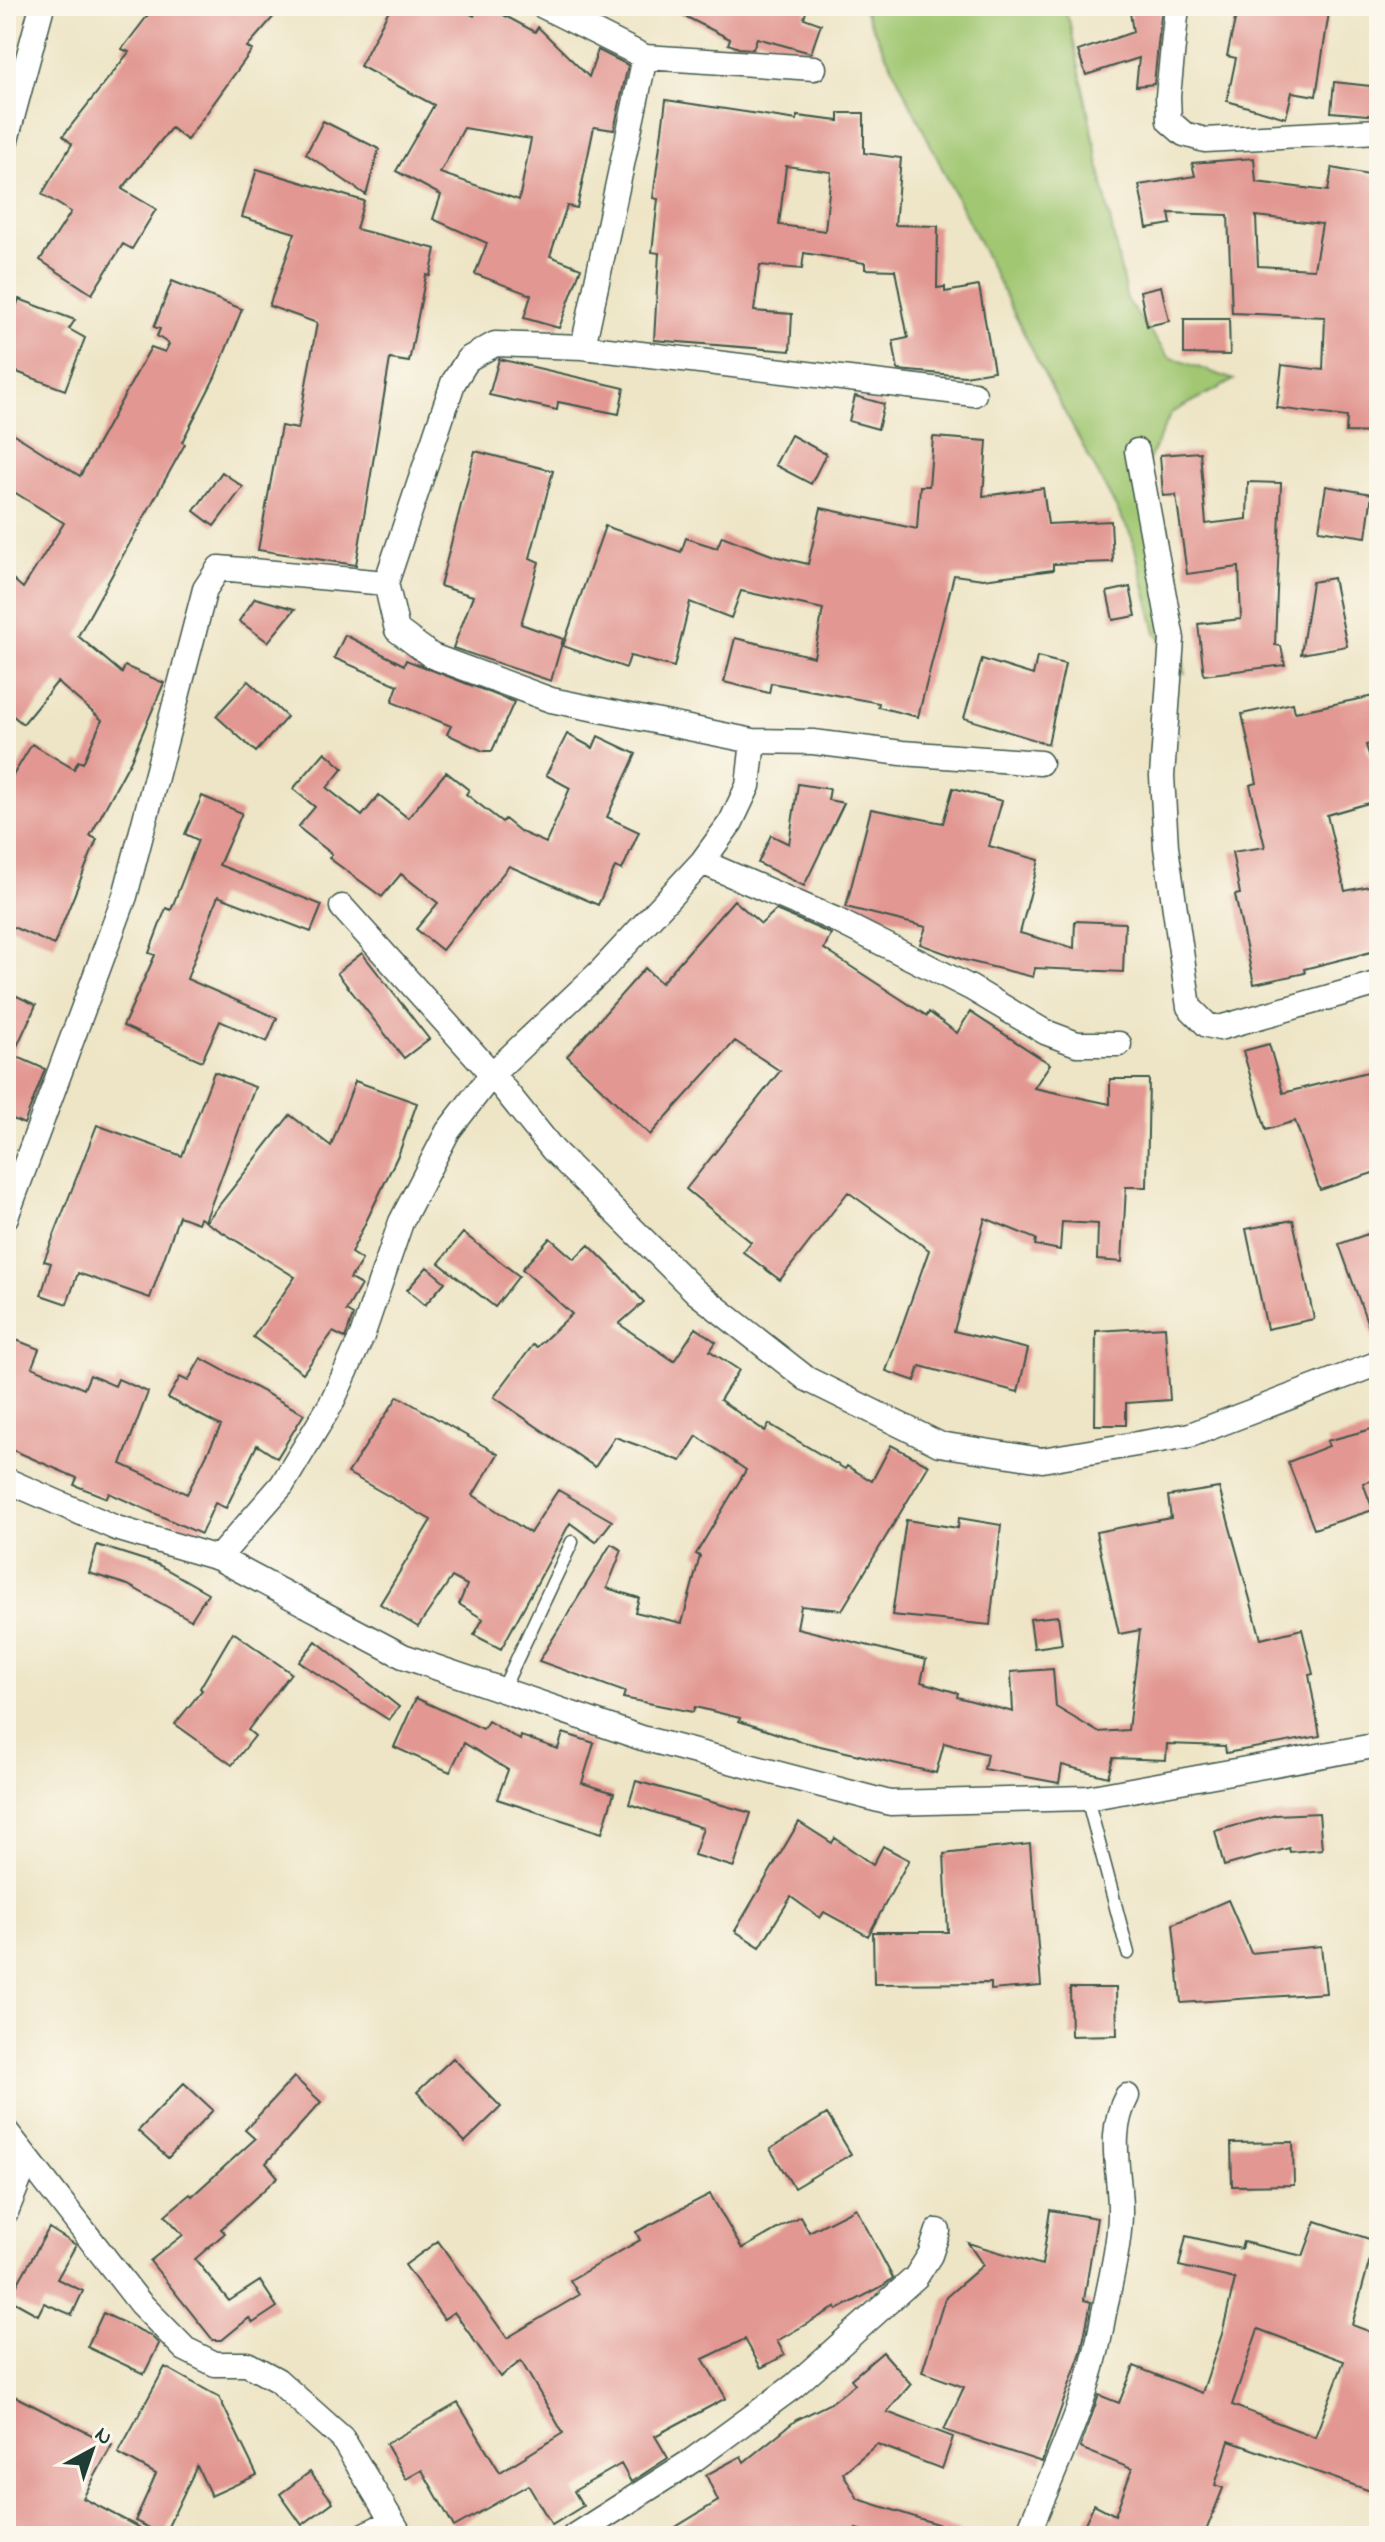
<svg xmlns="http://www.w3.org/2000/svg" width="1385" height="2542" viewBox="0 0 1385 2542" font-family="'Indie Flower',sans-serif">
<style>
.green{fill:#a1c772;stroke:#608253;stroke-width:2}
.building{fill:#e29792;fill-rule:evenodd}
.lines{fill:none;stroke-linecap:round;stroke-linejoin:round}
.service-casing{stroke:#3e564a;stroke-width:15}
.minor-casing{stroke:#3e564a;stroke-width:27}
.service{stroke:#fff;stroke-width:12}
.minor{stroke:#fff;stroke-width:24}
</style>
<rect width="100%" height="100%" fill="#fbf7ec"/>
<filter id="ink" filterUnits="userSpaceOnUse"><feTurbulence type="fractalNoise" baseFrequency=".0125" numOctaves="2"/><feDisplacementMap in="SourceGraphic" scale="16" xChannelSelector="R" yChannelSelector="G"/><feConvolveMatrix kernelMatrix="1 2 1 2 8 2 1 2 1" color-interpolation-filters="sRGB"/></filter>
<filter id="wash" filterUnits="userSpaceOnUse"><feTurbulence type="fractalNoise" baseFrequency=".006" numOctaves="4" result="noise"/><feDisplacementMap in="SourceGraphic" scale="32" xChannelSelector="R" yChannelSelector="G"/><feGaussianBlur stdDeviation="1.8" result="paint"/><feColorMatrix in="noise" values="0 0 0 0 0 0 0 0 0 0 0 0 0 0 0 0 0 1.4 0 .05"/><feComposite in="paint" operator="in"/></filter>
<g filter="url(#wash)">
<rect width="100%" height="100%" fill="#eee5c6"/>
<path class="green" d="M 862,6 L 1063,6 L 1070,24 L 1127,301 L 1169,357 L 1234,380 L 1171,413 L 1139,481 L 1182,646 L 1185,674 L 1156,632 L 1132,537 L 1044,374 Z"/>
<g id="blocks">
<path class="building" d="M 155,6 L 283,6 L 247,47 L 252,50 L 187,140 L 171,128 L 122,189 L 156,209 L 132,249 L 123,244 L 92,294 L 40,260 L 71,212 L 42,194 L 72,144 L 63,136 L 129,52 L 122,49 Z
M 391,6 L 455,6 L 474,16 L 480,6 L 487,6 L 535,32 L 538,27 L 589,77 L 598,50 L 628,65 L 614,130 L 594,127 L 577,208 L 567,206 L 550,256 L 581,268 L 559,328 L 524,318 L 531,295 L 475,274 L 487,243 L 433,219 L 441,195 L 396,171 L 434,105 L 360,66 ZM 464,128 L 531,139 L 519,200 L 440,173 Z
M 665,6 L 808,6 L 804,18 L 821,24 L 811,53 L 757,38 L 753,49 L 739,48 L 728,44 L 730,39 Z
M 1129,6 L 1162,6 L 1154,84 L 1136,86 L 1139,58 L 1086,75 L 1078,51 L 1133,32 Z
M 1238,6 L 1330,6 L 1316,96 L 1292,92 L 1286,118 L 1227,101 L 1236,58 L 1227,56 Z
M 1334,82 L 1379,87 L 1379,116 L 1331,112 Z
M 666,100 L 797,120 L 797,116 L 839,121 L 839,113 L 864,113 L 864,153 L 901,158 L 895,225 L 938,226 L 937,288 L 945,287 L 945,292 L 979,286 L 994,371 L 965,376 L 898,370 L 893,341 L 908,338 L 895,270 L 865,269 L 865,263 L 804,253 L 802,269 L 760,265 L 754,311 L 792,314 L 790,351 L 654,340 L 659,253 L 652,252 L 658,199 L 653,198 ZM 786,166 L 831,172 L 825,231 L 779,225 Z
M 323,121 L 379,149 L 366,195 L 306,154 Z
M 1254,158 L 1256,182 L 1328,191 L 1332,168 L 1379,177 L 1379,433 L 1346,432 L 1347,417 L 1277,408 L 1282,365 L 1323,370 L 1325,317 L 1232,313 L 1228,215 L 1169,213 L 1171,224 L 1147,228 L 1139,185 L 1195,176 L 1192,163 ZM 1256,216 L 1322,224 L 1314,269 L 1258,266 Z
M 257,169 L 364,201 L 356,229 L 436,249 L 430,276 L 426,275 L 409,362 L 390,359 L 356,565 L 258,550 L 281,426 L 298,429 L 317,323 L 269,306 L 295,233 L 242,217 Z
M 172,281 L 242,309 L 215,377 L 182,442 L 185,444 L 78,636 L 122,673 L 125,666 L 164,683 L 131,760 L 90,836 L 97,839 L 54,945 L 6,924 L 6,787 L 32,744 L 74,769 L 78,761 L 83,763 L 102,720 L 57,682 L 23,724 L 6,710 L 6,573 L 23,588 L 64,523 L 6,487 L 6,429 L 80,476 L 151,347 L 165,352 L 169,344 L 157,336 L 160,329 L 154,327 Z
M 1161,286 L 1169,321 L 1147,326 L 1140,291 Z
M 19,299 L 75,320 L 69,329 L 85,338 L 65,390 L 6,368 L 6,334 Z
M 1184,319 L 1229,319 L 1230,355 L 1184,354 Z
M 499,359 L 624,388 L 619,414 L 558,402 L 557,410 L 489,395 Z
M 855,396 L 884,404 L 878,429 L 849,421 Z
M 791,435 L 826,454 L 811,484 L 775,465 Z
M 933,437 L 987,441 L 983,496 L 1043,488 L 1048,524 L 1111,521 L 1113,562 L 1053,564 L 1053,570 L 983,579 L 954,575 L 918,717 L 878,707 L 879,703 L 771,683 L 769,693 L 724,682 L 735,638 L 814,657 L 823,609 L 741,591 L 731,618 L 690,602 L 674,667 L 630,656 L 626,668 L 563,646 L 605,526 L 681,552 L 686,538 L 717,548 L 722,536 L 774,556 L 808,564 L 821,508 L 917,529 L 920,486 L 929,486 Z
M 475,451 L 553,471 L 530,558 L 539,562 L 521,624 L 563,639 L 551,681 L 453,648 L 473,596 L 440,586 Z
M 1200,452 L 1206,524 L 1247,519 L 1248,482 L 1281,483 L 1275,645 L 1281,646 L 1285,665 L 1204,675 L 1198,624 L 1241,619 L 1239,567 L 1187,574 L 1176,495 L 1163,496 L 1160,455 Z
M 222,472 L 243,487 L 214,526 L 194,511 Z
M 1326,486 L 1372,494 L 1366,537 L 1319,530 Z
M 1333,578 L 1347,646 L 1301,654 L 1312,582 Z
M 1130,587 L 1136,616 L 1113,620 L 1107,592 Z
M 255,598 L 295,609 L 268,642 L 239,621 Z
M 345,635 L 404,665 L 406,660 L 514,702 L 492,751 L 483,751 L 447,734 L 451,726 L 392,702 L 398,685 L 334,658 Z
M 1037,657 L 1065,664 L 1048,744 L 964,718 L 982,659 L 1033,675 Z
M 248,681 L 287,717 L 256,752 L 216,716 Z
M 1379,695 L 1379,742 L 1366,745 L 1379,787 L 1379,800 L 1327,815 L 1345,891 L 1379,884 L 1379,950 L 1304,969 L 1305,973 L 1254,984 L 1235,895 L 1240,894 L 1232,852 L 1265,847 L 1250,785 L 1257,783 L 1242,714 L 1293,703 L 1295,712 Z
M 567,734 L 593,748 L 598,736 L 636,754 L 607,817 L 639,832 L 622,870 L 615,867 L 598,905 L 509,866 L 442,950 L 416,929 L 438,903 L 401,874 L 382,897 L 329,858 L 332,854 L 298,827 L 315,807 L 293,789 L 325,752 L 343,768 L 327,788 L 362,816 L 379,795 L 408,818 L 446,772 L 469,790 L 466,794 L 502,822 L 505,819 L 521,832 L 546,843 L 570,788 L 546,775 Z
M 798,784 L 830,789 L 828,800 L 844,803 L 804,886 L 758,863 L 771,835 L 789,844 Z
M 953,788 L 1002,801 L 989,846 L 1039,860 L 1020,933 L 1074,948 L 1075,921 L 1125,923 L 1123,972 L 1035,968 L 1033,977 L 964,960 L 920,944 L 926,927 L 846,907 L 871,809 L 943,823 Z
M 202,796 L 242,813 L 219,865 L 322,905 L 311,932 L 218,896 L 187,979 L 277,1018 L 267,1042 L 220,1021 L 202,1061 L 123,1026 L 155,955 L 149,953 L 166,908 L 171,910 L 198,840 L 185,834 Z
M 734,900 L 761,924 L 776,910 L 831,934 L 824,949 L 927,1016 L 929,1012 L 957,1033 L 970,1012 L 1050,1064 L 1034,1088 L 1110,1104 L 1110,1079 L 1149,1079 L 1147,1187 L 1126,1187 L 1122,1262 L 1097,1260 L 1098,1224 L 1062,1222 L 1060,1250 L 1035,1245 L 1036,1239 L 985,1218 L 954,1331 L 1028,1349 L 1018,1392 L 920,1366 L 915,1381 L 886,1371 L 929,1250 L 848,1192 L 780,1280 L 743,1252 L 751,1242 L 686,1189 L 780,1071 L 735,1041 L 650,1135 L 567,1056 L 645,968 L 661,983 Z
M 362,953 L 429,1039 L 404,1058 L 337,973 Z
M 6,991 L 36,1005 L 13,1055 L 45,1069 L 24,1124 L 6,1116 Z
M 1269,1044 L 1283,1093 L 1379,1069 L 1379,1171 L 1320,1190 L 1295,1121 L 1266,1130 L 1243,1051 Z
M 214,1072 L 255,1087 L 205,1221 L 200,1218 L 198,1223 L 179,1216 L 150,1298 L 78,1273 L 67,1304 L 41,1295 L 51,1263 L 44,1261 L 97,1125 L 182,1156 Z
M 355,1081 L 417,1103 L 399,1153 L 351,1253 L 362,1260 L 350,1279 L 361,1285 L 346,1311 L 353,1315 L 348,1330 L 345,1338 L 333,1332 L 303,1373 L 253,1337 L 295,1277 L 206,1222 L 290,1115 L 331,1146 Z
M 1293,1220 L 1314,1319 L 1267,1329 L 1246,1229 Z
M 1379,1230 L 1379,1346 L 1376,1347 L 1339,1244 Z
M 463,1233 L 519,1276 L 495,1307 L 439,1263 Z
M 550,1238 L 574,1259 L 589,1245 L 617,1273 L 644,1302 L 619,1324 L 674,1361 L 696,1328 L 716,1342 L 710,1351 L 739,1370 L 720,1400 L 765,1431 L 769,1424 L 845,1469 L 847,1466 L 872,1481 L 891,1445 L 929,1465 L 842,1610 L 801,1606 L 797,1628 L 926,1660 L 921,1682 L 958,1693 L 957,1697 L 1013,1712 L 1011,1672 L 1053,1669 L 1056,1707 L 1098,1732 L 1128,1730 L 1140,1630 L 1119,1634 L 1096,1532 L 1171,1518 L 1168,1496 L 1219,1488 L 1261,1639 L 1302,1629 L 1313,1674 L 1309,1675 L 1320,1736 L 1226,1753 L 1225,1746 L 1167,1744 L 1166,1760 L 1113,1758 L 1108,1777 L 1062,1765 L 1059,1783 L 984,1769 L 987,1754 L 944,1743 L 936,1773 L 799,1741 L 739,1721 L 740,1718 L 695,1707 L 693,1712 L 623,1698 L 625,1692 L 539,1661 L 611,1544 L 622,1550 L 607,1588 L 639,1598 L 635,1612 L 682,1623 L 700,1556 L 696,1554 L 746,1470 L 697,1436 L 681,1461 L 615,1437 L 595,1467 L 494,1397 L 533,1345 L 537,1347 L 572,1314 L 522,1269 Z
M 427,1267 L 445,1282 L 425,1305 L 407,1290 Z
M 1165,1327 L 1170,1400 L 1126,1403 L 1126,1425 L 1095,1425 L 1096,1331 Z
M 6,1336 L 39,1349 L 32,1367 L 84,1389 L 90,1375 L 115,1386 L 118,1379 L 148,1392 L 121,1464 L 187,1494 L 221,1426 L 168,1398 L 180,1377 L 188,1381 L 201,1358 L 304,1414 L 277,1458 L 257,1445 L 226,1508 L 215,1503 L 201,1534 L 109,1493 L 107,1498 L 74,1485 L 77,1478 L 6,1447 Z
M 398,1396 L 498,1454 L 473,1495 L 530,1533 L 558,1490 L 612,1521 L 596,1542 L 570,1523 L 501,1649 L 474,1635 L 483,1619 L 459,1604 L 467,1585 L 452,1577 L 418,1627 L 380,1604 L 431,1520 L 348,1473 Z
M 1379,1427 L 1379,1479 L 1363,1483 L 1373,1510 L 1314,1529 L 1288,1462 L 1329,1446 L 1327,1441 Z
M 959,1518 L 1001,1525 L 990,1625 L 892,1615 L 906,1520 L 958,1528 Z
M 97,1545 L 157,1564 L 208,1593 L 191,1620 L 128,1585 L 89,1573 Z
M 1058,1616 L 1062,1644 L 1034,1648 L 1030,1619 Z
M 233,1632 L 291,1673 L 248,1730 L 255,1736 L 232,1765 L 175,1724 L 202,1690 L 200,1688 Z
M 316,1641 L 399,1707 L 389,1720 L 299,1662 Z
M 416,1698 L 483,1729 L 488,1721 L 520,1740 L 521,1736 L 558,1749 L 563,1733 L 594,1743 L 582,1783 L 614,1793 L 602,1833 L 497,1799 L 508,1770 L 464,1743 L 450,1772 L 394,1747 Z
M 636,1781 L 751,1813 L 734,1867 L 694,1855 L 703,1828 L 629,1804 Z
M 1319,1813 L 1322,1849 L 1290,1852 L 1289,1848 L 1224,1866 L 1215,1831 L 1276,1815 Z
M 799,1822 L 832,1843 L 835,1838 L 873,1865 L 883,1846 L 909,1860 L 868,1936 L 824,1912 L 820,1918 L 791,1897 L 760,1947 L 735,1931 Z
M 1030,1844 L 1041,1986 L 991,1990 L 991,1983 L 874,1984 L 873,1932 L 948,1932 L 944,1854 Z
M 1228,1900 L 1251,1953 L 1321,1946 L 1326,1993 L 1181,2003 L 1173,1924 Z
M 1070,1988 L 1116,1988 L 1117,2035 L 1071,2036 Z
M 453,2058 L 501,2107 L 465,2142 L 417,2092 Z
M 294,2077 L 321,2102 L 266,2163 L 278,2177 L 221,2229 L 225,2233 L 195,2259 L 229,2301 L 260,2281 L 277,2307 L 253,2323 L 249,2318 L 222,2340 L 213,2340 L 150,2261 L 183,2235 L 165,2215 L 190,2194 L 192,2196 L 255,2139 L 245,2130 Z
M 184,2083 L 213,2110 L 168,2158 L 138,2131 Z
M 827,2114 L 851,2154 L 794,2188 L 770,2149 Z
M 1293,2142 L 1294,2185 L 1232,2186 L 1231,2143 Z
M 710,2194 L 742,2249 L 800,2216 L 809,2232 L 856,2208 L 893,2278 L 883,2286 L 837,2310 L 836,2307 L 777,2341 L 785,2355 L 761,2368 L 745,2339 L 703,2359 L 726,2398 L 655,2436 L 668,2458 L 631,2482 L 621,2464 L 574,2491 L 583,2506 L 552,2525 L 528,2485 L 454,2527 L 422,2470 L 406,2479 L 386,2444 L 458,2403 L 500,2472 L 563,2433 L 521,2361 L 500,2377 L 454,2312 L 444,2319 L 405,2265 L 438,2241 L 507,2338 L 579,2295 L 570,2280 L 640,2240 L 636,2232 Z
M 1050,2210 L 1097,2218 L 1084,2300 L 1091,2302 L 1081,2352 L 1042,2462 L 944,2430 L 964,2387 L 922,2372 L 945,2298 L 983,2265 L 968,2243 L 1042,2265 Z
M 1316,2221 L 1375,2241 L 1352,2325 L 1379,2335 L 1379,2494 L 1229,2441 L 1215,2485 L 1223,2488 L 1204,2536 L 1079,2536 L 1094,2504 L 1115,2515 L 1132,2469 L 1080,2448 L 1099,2395 L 1119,2403 L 1134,2366 L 1202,2393 L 1222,2334 L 1235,2279 L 1179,2266 L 1186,2236 L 1241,2249 L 1243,2242 L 1303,2256 ZM 1258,2329 L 1344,2361 L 1315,2437 L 1232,2405 Z
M 49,2228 L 76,2245 L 57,2279 L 83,2291 L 72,2315 L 44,2303 L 38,2315 L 9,2299 Z
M 103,2313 L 150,2335 L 159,2344 L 144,2374 L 87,2347 Z
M 883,2352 L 911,2384 L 887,2412 L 953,2437 L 942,2469 L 877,2444 L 843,2473 L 858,2499 L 959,2531 L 958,2536 L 878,2536 L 856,2529 L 850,2536 L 661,2536 L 718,2501 L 706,2475 L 741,2456 L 744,2462 L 796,2420 L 831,2403 L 855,2384 L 851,2379 Z
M 165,2367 L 219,2397 L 257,2475 L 211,2496 L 197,2466 L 164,2535 L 135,2521 L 156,2474 L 118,2453 Z
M 6,2392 L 112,2445 L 83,2498 L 155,2536 L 6,2536 Z
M 310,2472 L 333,2502 L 302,2525 L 280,2494 Z"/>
</g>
</g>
<g filter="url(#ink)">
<use href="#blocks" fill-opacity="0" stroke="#3e564a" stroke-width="2"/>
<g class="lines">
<defs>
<path id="service" d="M 502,1691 L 572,1542
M 1087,1798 L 1128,1953"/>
<path id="minor" d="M 543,6 L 645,57 L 814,68
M 1177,6 L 1168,96 L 1169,121 L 1184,134 L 1205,140 L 1379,131
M 6,140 L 42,6
M 583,347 L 645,57
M 1137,451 L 1172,639 L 1162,776 L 1166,847 L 1189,1007 L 1207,1025 L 1219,1028 L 1379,983
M 386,583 L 397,630 L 432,656 L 551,700 L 753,741 L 813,742 L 902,753 L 1040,763
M 702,862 L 836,920 L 971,988 L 1045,1032 L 1077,1044 L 1119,1044
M 342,907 L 492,1074 L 553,1150 L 696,1292 L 807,1379 L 939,1444 L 1042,1460 L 1190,1435 L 1379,1363
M 6,1217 L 125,896 L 205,589 L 219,568 L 386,583 L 453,383 L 468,359 L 495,344 L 583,347 L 974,394
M 6,1480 L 116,1528 L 218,1558 L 403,1656 L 642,1738 L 890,1803 L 1087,1798 L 1379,1745
M 218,1558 L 282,1485 L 331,1404 L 362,1336 L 401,1222 L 448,1131 L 492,1074 L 602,970 L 702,862 L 731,822 L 748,786 L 753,741
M 6,2131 L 140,2303 L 185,2349 L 215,2364 L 247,2364 L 277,2380 L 342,2438 L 401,2536
M 6,2212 L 27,2160
M 363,2536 L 392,2521
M 574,2536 L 693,2460 L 794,2386 L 916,2277 L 930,2255 L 938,2231
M 1027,2536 C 1054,2469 1088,2400 1101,2329 C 1107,2293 1119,2252 1120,2215 C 1121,2173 1106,2135 1127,2096"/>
</defs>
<use href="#service" class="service-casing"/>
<use href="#minor" class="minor-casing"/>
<use href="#service" class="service"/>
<use href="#minor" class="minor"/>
</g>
</g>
<rect width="1385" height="2542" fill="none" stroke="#fbf7ec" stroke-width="32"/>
<g transform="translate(92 2450) rotate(40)" stroke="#fbf7ec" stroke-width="6" paint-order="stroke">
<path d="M0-6L14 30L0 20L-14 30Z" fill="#1f3d34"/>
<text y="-12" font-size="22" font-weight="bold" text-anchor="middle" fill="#1f3d34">N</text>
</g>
</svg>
